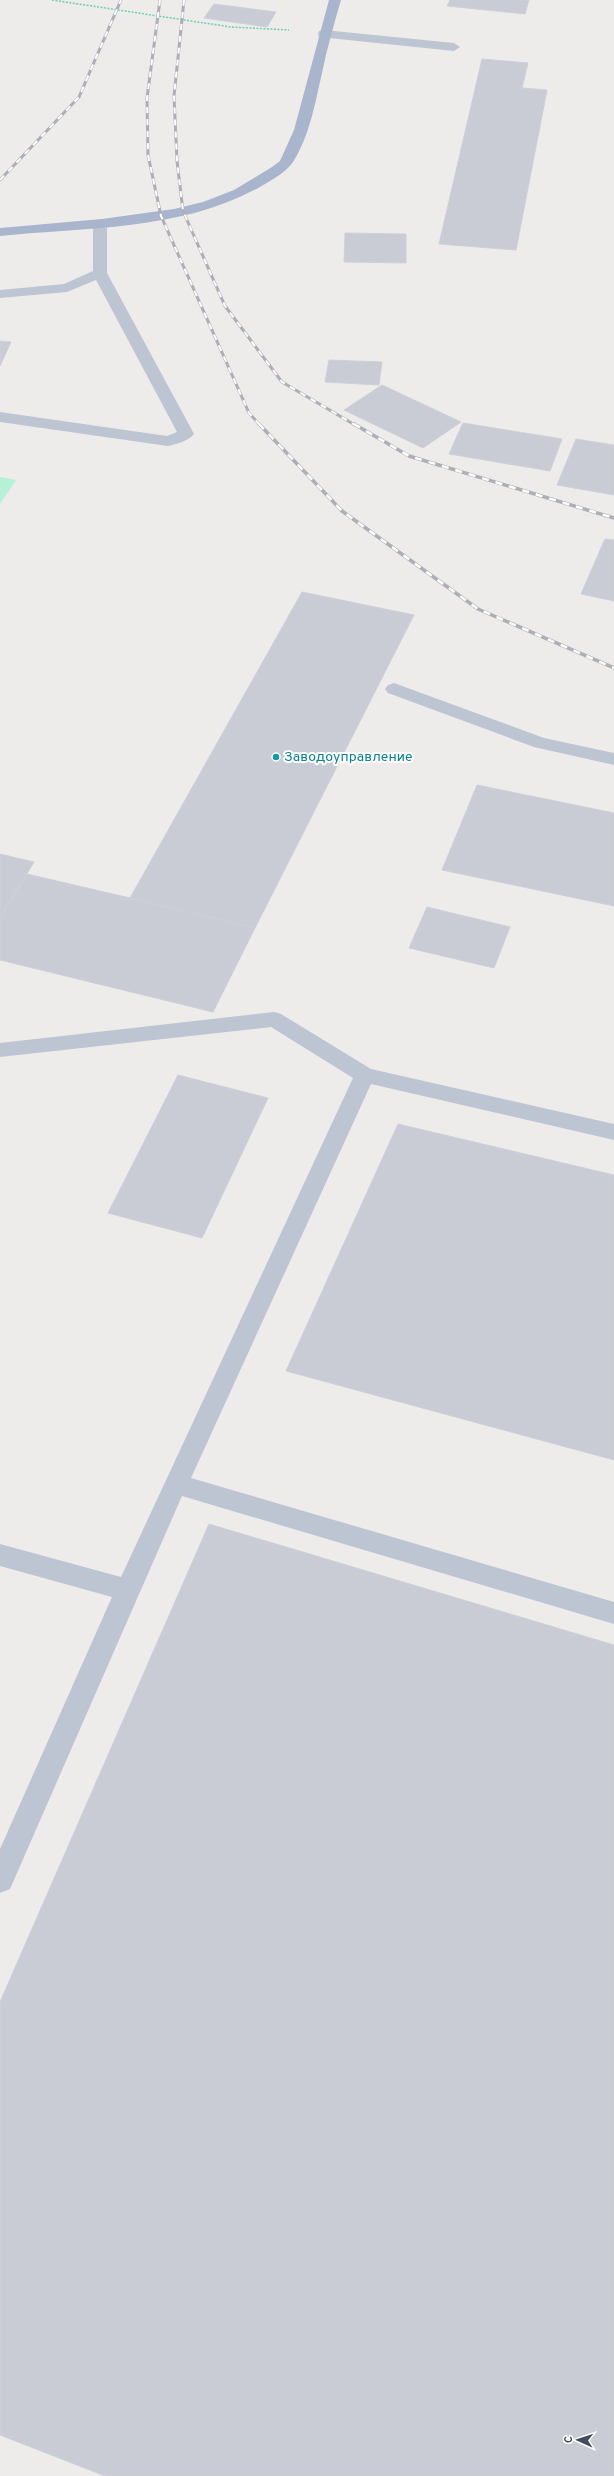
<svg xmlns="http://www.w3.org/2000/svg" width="614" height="2476" viewBox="0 0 614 2476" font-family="Overpass,sans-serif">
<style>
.green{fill:#b4f1d5}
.building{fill:#c9ccd4;stroke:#ced0d8}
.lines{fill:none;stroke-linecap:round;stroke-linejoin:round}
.path{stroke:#6ad1ae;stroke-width:1.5;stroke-dasharray:2 1.5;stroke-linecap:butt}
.lane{fill:#bdc5d2;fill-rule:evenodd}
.primary{fill:#a8b5cd;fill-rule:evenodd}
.rail-far1-casing{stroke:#adafb6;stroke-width:3}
.rail-casing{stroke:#adafb6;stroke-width:3.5}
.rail-far1{stroke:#fff;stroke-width:2;stroke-dasharray:6;stroke-linecap:butt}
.rail{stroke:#fff;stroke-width:2.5;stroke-dasharray:7;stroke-linecap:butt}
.culture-dot{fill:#0f9aa8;stroke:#fff;stroke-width:1.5}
.labels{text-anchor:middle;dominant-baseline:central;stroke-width:4;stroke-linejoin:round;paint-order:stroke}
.culture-label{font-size:14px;fill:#0d838f;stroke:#fff;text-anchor:start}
</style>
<rect width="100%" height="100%" fill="#eeebeb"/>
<path class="green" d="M 0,477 L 16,480 L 0,504 Z"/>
<path class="building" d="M 450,0 L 529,0 L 525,14 L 447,6 Z
M 214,4 L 276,12 L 267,27 L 204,18 Z
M 482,59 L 528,63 L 522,88 L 547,90 L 516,250 L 439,244 Z
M 345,233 L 406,234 L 406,263 L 344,262 Z
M 0,341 L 11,342 L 0,366 Z
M 329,360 L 382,362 L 379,385 L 325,382 Z
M 382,385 L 461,422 L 423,448 L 344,410 Z
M 463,423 L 562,439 L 550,471 L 449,454 Z
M 576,439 L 614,445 L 614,495 L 557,485 Z
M 605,539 L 614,540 L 614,601 L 581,594 Z
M 302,592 L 414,615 L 255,928 L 130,898 Z
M 477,785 L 614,813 L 614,906 L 442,870 Z
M 0,854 L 34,862 L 0,918 Z
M 27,874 L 130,898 L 255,928 L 213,1012 L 0,960 L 0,918 Z
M 427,907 L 510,927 L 494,968 L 409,948 Z
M 178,1075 L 268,1098 L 202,1238 L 108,1213 Z
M 398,1124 L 614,1175 L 614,1460 L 286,1371 Z
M 209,1524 L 614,1645 L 614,2476 L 105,2476 L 0,2435 L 0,2002 Z"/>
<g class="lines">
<path class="path" d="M 52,0 L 231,27 L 289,30"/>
<path class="lane" d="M 324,30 L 454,43 L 460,47 L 454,51 L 319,37 L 318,34 L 319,31 Z
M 100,221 L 107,225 L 107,273 L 194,434 C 189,441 176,444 168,446 L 0,422 L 0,412 L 167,436 L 177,432 L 96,280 L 67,292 L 0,298 L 0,290 L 64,284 L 93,271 L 93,225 Z
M 394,683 L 544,738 L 614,753 L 614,765 L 534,747 L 388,693 L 385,689 L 388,685 Z
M 274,1012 L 281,1014 L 371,1069 L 614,1124 L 614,1140 L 371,1084 L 191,1478 L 614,1602 L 614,1624 L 182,1496 L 10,1889 L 0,1893 L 0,1849 L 112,1597 L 0,1566 L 0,1544 L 121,1577 L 353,1078 L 271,1027 L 0,1057 L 0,1043 Z"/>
<path class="primary" d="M 329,0 L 341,0 C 334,24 327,48 322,73 C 315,103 310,135 293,162 C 286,172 275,178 265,184 C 186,231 89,227 0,236 L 0,228 L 102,219 L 174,209 L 203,202 L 234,190 L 272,167 L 280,161 L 294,130 Z"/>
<defs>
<path id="rail-far1" d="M 160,0 L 147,98 L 148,155 L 161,216 L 249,413 L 260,425
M 184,0 L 174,96 L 177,161 L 183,211 L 225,306 L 282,382 L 355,425
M 0,180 L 79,97 L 121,0"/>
<path id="rail" d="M 259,424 L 342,511 L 478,609 L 614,668
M 354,424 L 409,456 L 614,518"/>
</defs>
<use href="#rail-far1" class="rail-far1-casing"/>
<use href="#rail" class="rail-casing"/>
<use href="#rail-far1" class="rail-far1"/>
<use href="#rail" class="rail"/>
</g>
<circle class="culture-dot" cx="276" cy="757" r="4"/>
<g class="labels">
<g class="culture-label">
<text x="284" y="757">Заводоуправление</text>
</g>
</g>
<g transform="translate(578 2440) rotate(273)" stroke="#ffffff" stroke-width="3" paint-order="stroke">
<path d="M0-3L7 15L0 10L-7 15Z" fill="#424b5a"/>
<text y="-6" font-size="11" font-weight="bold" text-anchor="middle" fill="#424b5a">С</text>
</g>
</svg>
